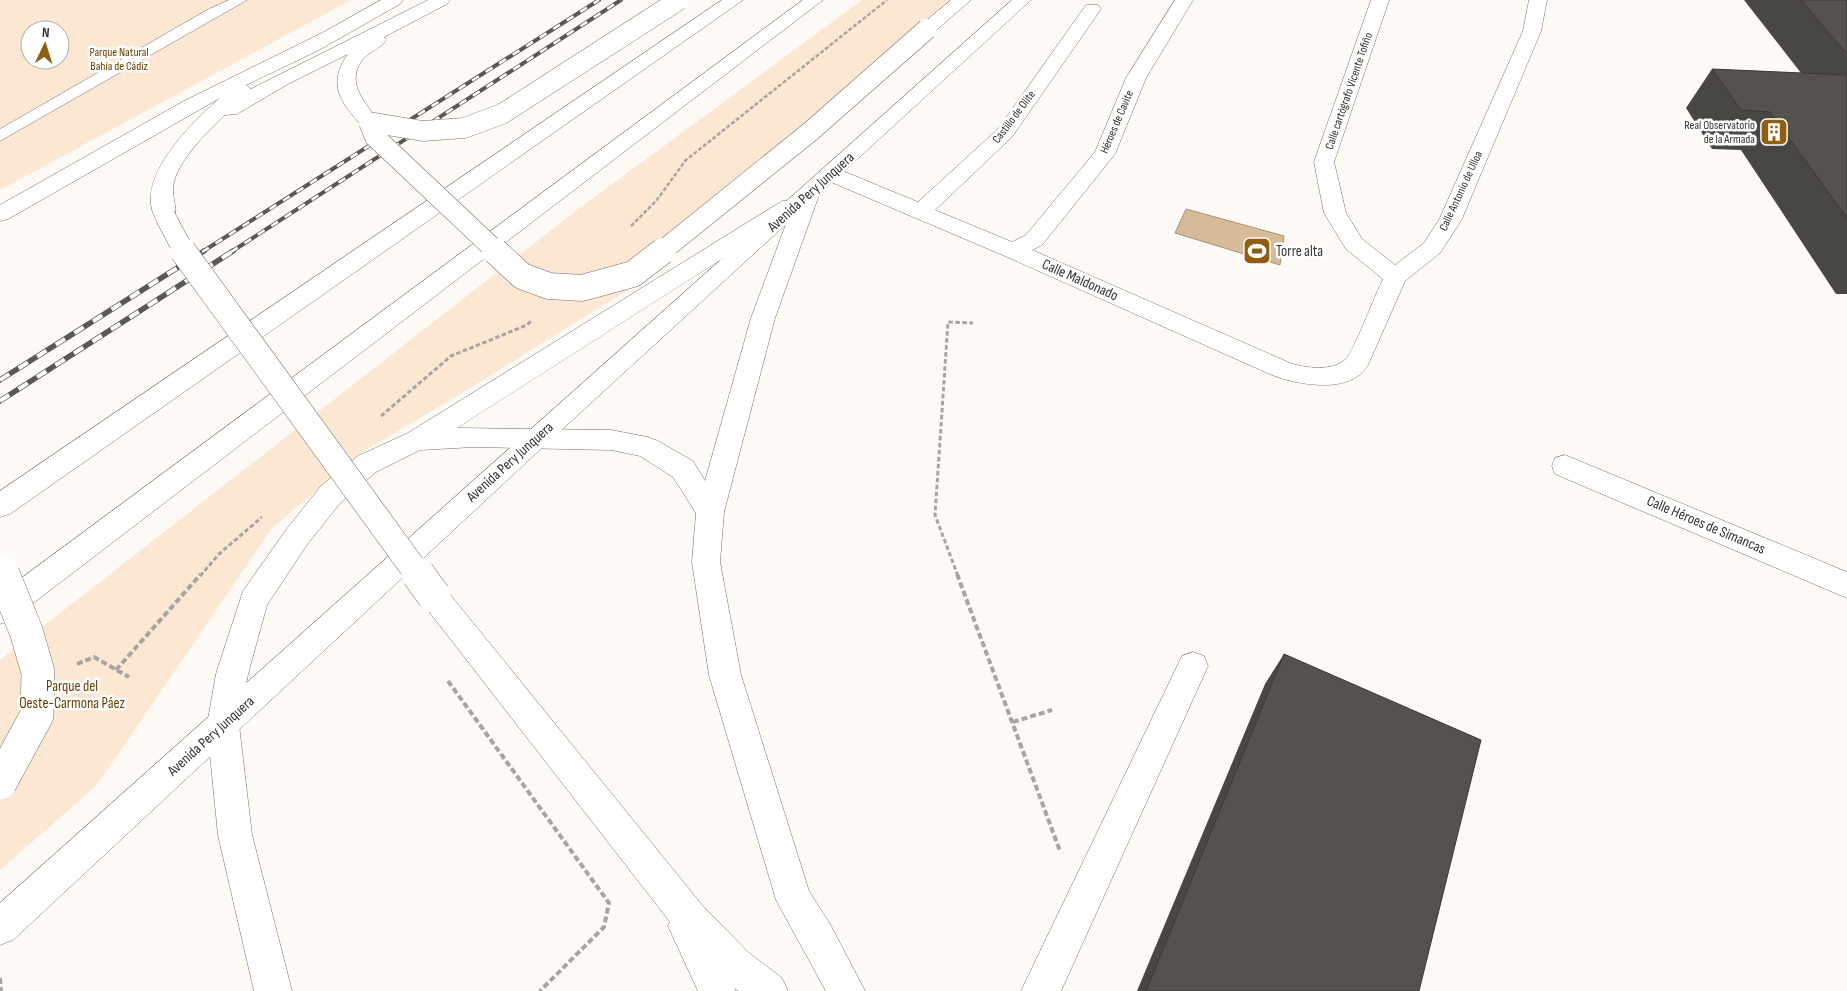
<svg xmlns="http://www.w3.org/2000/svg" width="1847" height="991" viewBox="0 0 1847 991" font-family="'Sofia Sans Condensed',sans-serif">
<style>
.green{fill:#fce8d2;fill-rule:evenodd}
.water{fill:#d7ba98;stroke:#a69179}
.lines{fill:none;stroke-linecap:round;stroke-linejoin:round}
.service-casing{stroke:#74716d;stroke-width:1}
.minor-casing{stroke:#74716d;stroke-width:1}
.tertiary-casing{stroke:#74716d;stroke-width:1}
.motorway-casing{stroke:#74716d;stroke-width:1}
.path-far2{stroke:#a7a4a1;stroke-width:2.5;stroke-dasharray:4 2;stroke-linecap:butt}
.path-far1{stroke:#a7a4a1;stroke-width:3;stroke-dasharray:4.5 2.5;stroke-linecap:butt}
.path{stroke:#a7a4a1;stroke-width:4;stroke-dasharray:6 3;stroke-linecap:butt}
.service{fill:#fff;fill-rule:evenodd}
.minor{fill:#fff;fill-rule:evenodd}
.tertiary{fill:#fff;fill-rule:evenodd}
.motorway{fill:#fff;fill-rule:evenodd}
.rail-far1-casing{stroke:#595855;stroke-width:4}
.rail-casing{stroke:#595855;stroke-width:5.5}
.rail-far1{stroke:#fff;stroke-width:2.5;stroke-dasharray:8;stroke-linecap:butt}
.rail{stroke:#fff;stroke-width:4;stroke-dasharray:11;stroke-linecap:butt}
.tertiary-bridge-far2-casing{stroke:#74716d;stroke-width:21;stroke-linecap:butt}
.tertiary-bridge-far1-casing{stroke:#74716d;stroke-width:27;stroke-linecap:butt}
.tertiary-bridge-casing{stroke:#74716d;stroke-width:34;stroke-linecap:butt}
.tertiary-bridge-far2{stroke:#fff;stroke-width:20}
.tertiary-bridge-far1{stroke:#fff;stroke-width:26}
.tertiary-bridge{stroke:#fff;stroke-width:33}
.wall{fill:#494743}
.building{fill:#55524e;stroke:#3c3937}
.labels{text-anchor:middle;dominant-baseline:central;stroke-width:5;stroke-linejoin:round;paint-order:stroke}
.far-park-label{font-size:12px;fill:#664002;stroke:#fff}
.far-street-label{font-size:12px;fill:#333230;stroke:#fff}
.far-poi-label{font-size:12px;fill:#333230;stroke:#fff;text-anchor:end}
.street-label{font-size:15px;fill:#333230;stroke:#fff}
.poi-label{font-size:15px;fill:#333230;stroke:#fff;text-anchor:start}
.park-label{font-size:15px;fill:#664002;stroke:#fff}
</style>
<rect width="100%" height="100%" fill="#fdf9f5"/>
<path class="green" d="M 0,0 L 351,0 L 0,190 ZM 30,30 L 60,30 L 60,60 L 30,60 Z
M 862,0 L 948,0 L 626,291 L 464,392 L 362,452 L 272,528 L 97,785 L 0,870 L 0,660 L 577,210 Z"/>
<path class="water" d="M 1186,209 L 1284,236 L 1280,265 L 1175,233 Z"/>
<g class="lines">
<defs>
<path id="service" d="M 229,0 L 247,0 L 0,141 L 0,129 L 209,9 Z"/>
<path id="minor" d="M 1175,0 L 1193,0 L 1146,78 L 1115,154 L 1042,245 L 1032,250 L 1290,363 C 1305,368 1332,372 1346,359 C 1353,353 1376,293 1383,279 L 1346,249 L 1324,213 L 1314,162 L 1371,0 L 1389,0 L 1334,162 L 1346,213 L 1362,239 L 1395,265 L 1424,243 L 1439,220 L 1523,31 L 1529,0 L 1547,0 L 1541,31 L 1461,221 L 1440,253 L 1405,281 L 1368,365 C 1351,395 1298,385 1272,375 L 1005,256 L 824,179 L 820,174 L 824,169 L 831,167 L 838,169 L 918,202 L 998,129 L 1086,5 L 1098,5 L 1101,9 L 1012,137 L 935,210 L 1012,242 L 1026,235 L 1095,152 L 1126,78 Z
M 808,188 L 816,190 L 819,195 L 775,318 L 724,512 L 720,562 L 741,675 L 809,891 L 830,924 L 865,991 L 826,991 L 776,900 L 709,675 L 692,562 L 696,513 L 673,477 L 640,456 L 611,450 L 474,447 L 420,450 L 376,472 L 341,502 L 306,546 L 267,605 L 248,674 L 239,725 L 252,835 L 292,991 L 254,991 L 218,835 L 207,725 L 216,674 L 243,591 L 286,530 L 321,486 L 358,456 L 408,433 L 782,201 L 795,200 L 800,190 ZM 789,216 L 751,318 L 705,481 L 693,461 L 656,440 L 647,437 L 611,430 L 457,428 Z
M 1565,455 L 1847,572 L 1847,598 L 1555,474 L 1552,466 L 1555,458 Z
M 1193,652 L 1204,656 L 1208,666 L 1061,991 L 1021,991 L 1182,656 Z"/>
<path id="tertiary" d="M 381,0 L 403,0 L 400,4 L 319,50 L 246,85 L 251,89 L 428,0 L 450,0 L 447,4 L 384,37 L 386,40 C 380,49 369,52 362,60 C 345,84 366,103 379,122 L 376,126 L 369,128 L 362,126 C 340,102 327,84 348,54 L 288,84 L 237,114 L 225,115 C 207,132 176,162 173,187 C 172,198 179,211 173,221 L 165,223 L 157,221 C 131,181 192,122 220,98 L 8,219 L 0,221 L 0,205 L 184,101 L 322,33 Z
M 951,0 L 971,0 L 933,33 L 921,33 L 918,29 L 921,25 Z
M 1012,0 L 1031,0 L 545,445 L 13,940 L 0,945 L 0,903 Z
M 434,583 L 444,587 L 702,905 L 749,953 L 782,978 L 788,991 L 739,991 L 734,988 L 736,991 L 698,991 L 668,926 L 670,922 L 424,605 L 419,596 L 424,587 Z"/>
<path id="motorway" d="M 722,0 L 743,0 L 10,514 L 0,517 L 0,491 Z
M 803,0 L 823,0 L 11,620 L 0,624 L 0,594 Z"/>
</defs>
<use href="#service" class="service-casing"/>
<use href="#minor" class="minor-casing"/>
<use href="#tertiary" class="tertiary-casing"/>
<use href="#motorway" class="motorway-casing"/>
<path class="path-far2" d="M 631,226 L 656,201 L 686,160 L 887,0"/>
<path class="path-far1" d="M 381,416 L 451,356 L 527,325 L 532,320
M 200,576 L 219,554 L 262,517
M 958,576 L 935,515 L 948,322 L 973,323"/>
<path class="path" d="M 957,574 L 1060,851
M 77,664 L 94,657 L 129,677
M 116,670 L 201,574
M 448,681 L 609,903 L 604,927 L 540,991
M 1013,722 L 1052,710
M 0,978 L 1,991"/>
<use href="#service" class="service"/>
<use href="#minor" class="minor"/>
<use href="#tertiary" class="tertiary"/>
<use href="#motorway" class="motorway"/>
<defs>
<path id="rail-far1" d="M 202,252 L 599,0
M 231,252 L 621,0"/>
<path id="rail" d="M 0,380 L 204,251
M 0,401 L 233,251"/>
</defs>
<use href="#rail-far1" class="rail-far1-casing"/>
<use href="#rail" class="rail-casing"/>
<use href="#rail-far1" class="rail-far1"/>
<use href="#rail" class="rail"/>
<defs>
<path id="tertiary-bridge-far2" d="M 369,122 L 375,137 L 497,252
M 369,122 L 423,131 L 464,128 L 502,114 L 679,0
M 165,216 L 184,252
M 661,252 L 811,131 L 927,29"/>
<path id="tertiary-bridge-far1" d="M 183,251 L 419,576
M 495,251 L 522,276 L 549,286 L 582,288 L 633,274 L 663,251
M 0,566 L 4,576"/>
<path id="tertiary-bridge" d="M 418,574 L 434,596
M 0,783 L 37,715 L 38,672 L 26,631 L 3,574"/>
</defs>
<use href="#tertiary-bridge-far2" class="tertiary-bridge-far2-casing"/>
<use href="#tertiary-bridge-far1" class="tertiary-bridge-far1-casing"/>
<use href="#tertiary-bridge" class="tertiary-bridge-casing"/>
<use href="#tertiary-bridge-far2" class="tertiary-bridge-far2"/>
<use href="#tertiary-bridge-far1" class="tertiary-bridge-far1"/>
<use href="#tertiary-bridge" class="tertiary-bridge"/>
</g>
<path class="wall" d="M 1744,0 L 1847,0 L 1847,294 L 1836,294 L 1741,150 L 1712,149 L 1686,108 L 1712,69 L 1801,73 Z
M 1284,654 L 1419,991 L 1137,991 L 1265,684 Z"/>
<path class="building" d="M 1801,0 L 1847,0 L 1847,54 Z
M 1712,69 L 1847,75 L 1847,218 L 1770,112 L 1741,110 Z
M 1284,654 L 1481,740 L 1419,991 L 1146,991 Z"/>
<defs>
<symbol id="building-square" viewBox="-11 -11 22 22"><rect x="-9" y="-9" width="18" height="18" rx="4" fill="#915e0f" stroke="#fff"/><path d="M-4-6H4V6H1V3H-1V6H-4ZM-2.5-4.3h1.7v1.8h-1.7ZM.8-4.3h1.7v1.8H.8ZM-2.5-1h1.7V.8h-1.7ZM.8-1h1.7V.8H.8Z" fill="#fff"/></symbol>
<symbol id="stadium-square" viewBox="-11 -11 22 22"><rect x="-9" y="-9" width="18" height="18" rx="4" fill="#915e0f" stroke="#fff"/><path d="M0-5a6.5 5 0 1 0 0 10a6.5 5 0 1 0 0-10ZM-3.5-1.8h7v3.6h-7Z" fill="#fff"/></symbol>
</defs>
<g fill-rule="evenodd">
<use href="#building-square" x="1758" y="116" width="32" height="32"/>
<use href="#stadium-square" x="1241" y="235" width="32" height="32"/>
</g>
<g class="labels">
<g class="far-park-label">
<text x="119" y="52">Parque Natural<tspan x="119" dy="14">Bahía de Cádiz</tspan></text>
</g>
<g class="far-street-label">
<text transform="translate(1349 91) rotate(-71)">Calle cartógrafo Vicente Tofiño</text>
<text transform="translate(1014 117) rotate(-53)">Castillo de Olite</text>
<text transform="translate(1117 122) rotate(-67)">Héroes de Cavite</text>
<text transform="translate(1461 191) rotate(-65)">Calle Antonio de Ulloa</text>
</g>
<g class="far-poi-label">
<text x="1755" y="125">Real Observatorio<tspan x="1755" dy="14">de la Armada</tspan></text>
</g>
<g class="street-label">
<text transform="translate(811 192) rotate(-42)">Avenida Pery Junquera</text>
<text transform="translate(1080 280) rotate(24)">Calle Maldonado</text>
<text transform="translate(510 462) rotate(-42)">Avenida Pery Junquera</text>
<text transform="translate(1706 525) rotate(23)">Calle Héroes de Simancas</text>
<text transform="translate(211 736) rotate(-42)">Avenida Pery Junquera</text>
</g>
<g class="poi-label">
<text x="1276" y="251">Torre alta</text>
</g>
<g class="park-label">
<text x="72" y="686">Parque del<tspan x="72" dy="17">Oeste-Carmona Páez</tspan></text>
</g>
</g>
<g transform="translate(45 45) rotate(4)"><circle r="24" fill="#ffffff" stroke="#adadac"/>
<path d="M0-4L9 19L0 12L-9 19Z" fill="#915e0f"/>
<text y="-8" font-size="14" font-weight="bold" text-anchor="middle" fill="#333230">N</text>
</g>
</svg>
